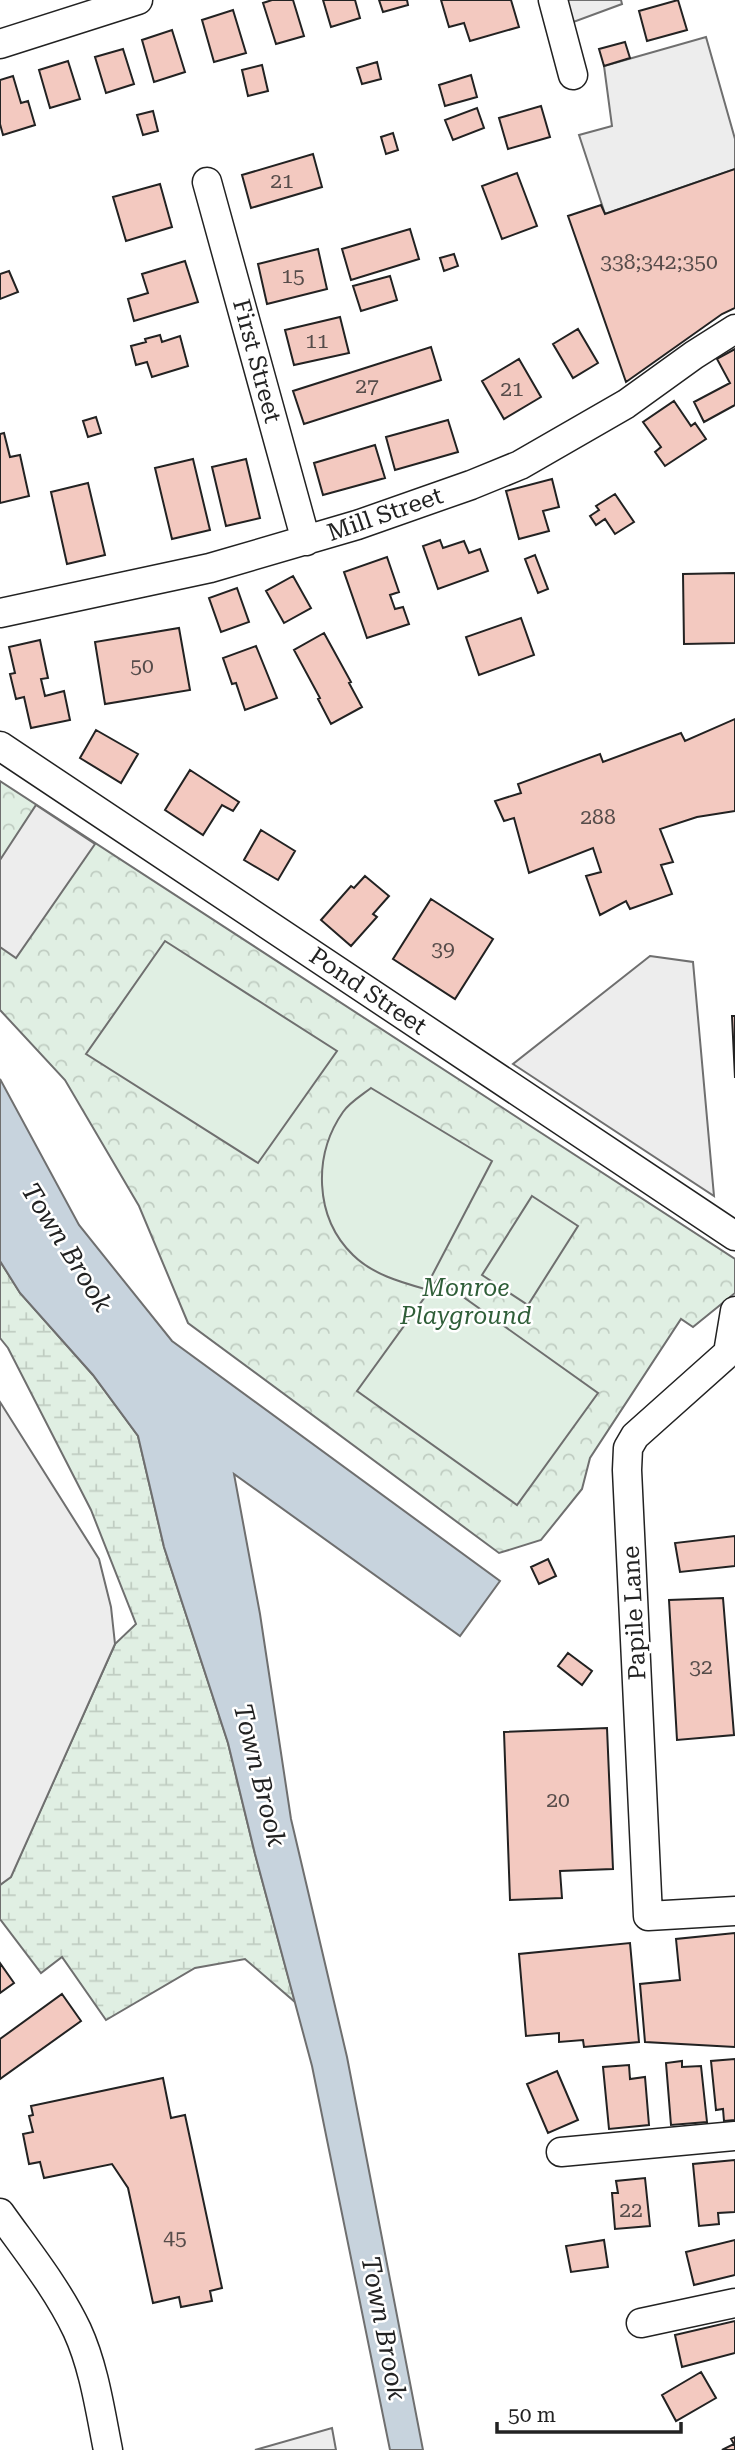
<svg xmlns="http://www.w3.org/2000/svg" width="735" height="2450" viewBox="0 0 735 2450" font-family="'Roboto Serif',serif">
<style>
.wetland{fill:url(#wetland-marsh);stroke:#6f6f6f;stroke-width:2}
.park{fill:url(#park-crowns);stroke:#6f6f6f;stroke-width:2}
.pitch{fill:#e0efe3;stroke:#6f6f6f;stroke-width:2}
.parking{fill:#ededed;stroke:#6f6f6f;stroke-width:2}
.water{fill:#c7d3dd;stroke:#6f6f6f;stroke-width:2}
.building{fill:#f3c9c0;stroke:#222;stroke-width:2}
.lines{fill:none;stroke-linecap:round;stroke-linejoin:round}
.minor-casing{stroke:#222;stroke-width:31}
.minor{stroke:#fff;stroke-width:28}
.labels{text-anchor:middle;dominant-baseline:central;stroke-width:5;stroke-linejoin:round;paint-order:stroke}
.number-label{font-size:21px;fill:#564c4a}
.street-label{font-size:24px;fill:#222;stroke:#fff}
.park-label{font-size:24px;font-style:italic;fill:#2f5e38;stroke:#fff}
.water-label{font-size:26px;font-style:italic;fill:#222;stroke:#fff}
</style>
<defs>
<pattern id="wetland-marsh" width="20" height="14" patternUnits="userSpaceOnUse" patternTransform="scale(1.75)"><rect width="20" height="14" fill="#e0efe3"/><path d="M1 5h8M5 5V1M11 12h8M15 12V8" fill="none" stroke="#c0cdc2"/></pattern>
<pattern id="park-crowns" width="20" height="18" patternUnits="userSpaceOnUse" patternTransform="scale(1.75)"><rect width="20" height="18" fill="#e0efe3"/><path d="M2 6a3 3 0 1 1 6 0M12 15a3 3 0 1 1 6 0" fill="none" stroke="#c0cdc2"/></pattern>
</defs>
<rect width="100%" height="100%" fill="#fff"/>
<path class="wetland" d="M 0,1261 L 20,1293 L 93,1375 L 138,1436 L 164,1547 L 228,1743 L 255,1854 L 295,2002 L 245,1959 L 195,1968 L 106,2020 L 62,1957 L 41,1973 L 0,1919 L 0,1885 L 11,1876 L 115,1644 L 136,1624 L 91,1510 L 8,1348 L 0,1338 Z"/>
<path class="park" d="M 0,781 L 735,1259 L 735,1293 L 693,1327 L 681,1319 L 590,1458 L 582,1489 L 541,1540 L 499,1553 L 188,1323 L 139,1206 L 65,1080 L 0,1010 Z"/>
<path class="pitch" d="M 165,941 L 337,1051 L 258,1163 L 86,1054 Z
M 371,1088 L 492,1161 L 425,1289 C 400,1282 372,1274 353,1255 C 314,1217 313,1155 343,1112 C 349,1103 362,1095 371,1088 Z
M 532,1196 L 578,1226 L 528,1305 L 482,1275 Z
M 438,1279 L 598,1393 L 517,1505 L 357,1391 Z"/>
<path class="parking" d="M 560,0 L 621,0 L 622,4 L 568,24 Z
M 706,37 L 735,139 L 735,169 L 605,214 L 579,135 L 612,126 L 604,66 Z
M 36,805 L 95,844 L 16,958 L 0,947 L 0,860 Z
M 650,956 L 693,962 L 714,1196 L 513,1064 Z
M 0,1402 L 99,1559 L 111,1607 L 115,1644 L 11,1877 L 0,1885 Z
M 332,2428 L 336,2450 L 255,2450 Z"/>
<path class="water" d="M 0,1079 L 79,1225 L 172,1341 L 500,1581 L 460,1636 L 234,1474 L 260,1614 L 291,1819 L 347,2057 L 423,2450 L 390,2450 L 312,2066 L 255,1854 L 228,1743 L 164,1547 L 138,1436 L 93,1375 L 20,1293 L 0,1261 Z"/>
<path class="building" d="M 272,0 L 293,0 L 304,36 L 276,44 L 263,3 Z
M 323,0 L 355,0 L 360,18 L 331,27 Z
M 379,0 L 407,0 L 408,5 L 383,12 Z
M 441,0 L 511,0 L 519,27 L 470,41 L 464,23 L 449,27 Z
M 678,0 L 687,30 L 647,41 L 639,11 Z
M 233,10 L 246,53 L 214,62 L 202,20 Z
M 172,30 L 185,72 L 154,82 L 142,40 Z
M 625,42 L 630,58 L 604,66 L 599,49 Z
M 123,49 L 134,84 L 106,93 L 95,57 Z
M 68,61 L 80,99 L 50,108 L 39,70 Z
M 377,62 L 381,79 L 362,84 L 357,68 Z
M 262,65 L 268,91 L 248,96 L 242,70 Z
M 471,75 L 477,97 L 445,106 L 439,85 Z
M 13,76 L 21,103 L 28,101 L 35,125 L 3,135 L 0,124 L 0,80 Z
M 541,106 L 550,137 L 508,149 L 499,118 Z
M 477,108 L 484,128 L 453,140 L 445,120 Z
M 153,111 L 158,131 L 143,135 L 137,115 Z
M 393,133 L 398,150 L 386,154 L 381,137 Z
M 313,154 L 322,187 L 251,208 L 242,175 Z
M 735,169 L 735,308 L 722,314 L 626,382 L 568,216 L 601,205 L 605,214 Z
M 517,173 L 537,226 L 502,239 L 482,186 Z
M 160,184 L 172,227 L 126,241 L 113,197 Z
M 410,229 L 419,259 L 351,280 L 342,249 Z
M 318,249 L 327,289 L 267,304 L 258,264 Z
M 454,254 L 458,266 L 444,271 L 440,258 Z
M 185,261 L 198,302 L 134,321 L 128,299 L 148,293 L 142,274 Z
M 9,271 L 18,292 L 0,299 L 0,274 Z
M 390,276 L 397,300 L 361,311 L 353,286 Z
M 340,317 L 349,353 L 294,365 L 285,330 Z
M 578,329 L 598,363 L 573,378 L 553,344 Z
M 160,335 L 162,342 L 180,336 L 188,366 L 152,377 L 147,362 L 136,365 L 131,346 L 146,342 L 145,339 Z
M 431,347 L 441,380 L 304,424 L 293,391 Z
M 735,349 L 735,405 L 704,422 L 694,402 L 730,383 L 717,359 Z
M 519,359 L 541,397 L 504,419 L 482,381 Z
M 674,401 L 691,426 L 695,423 L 706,439 L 665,466 L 655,452 L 661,447 L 643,422 Z
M 96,417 L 101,433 L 88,437 L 83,421 Z
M 448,420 L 458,452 L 395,470 L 386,437 Z
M 4,433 L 10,457 L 20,455 L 29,496 L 0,503 L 0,434 Z
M 375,445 L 385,478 L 323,495 L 314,463 Z
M 193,459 L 210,530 L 172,539 L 155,468 Z
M 246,459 L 260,518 L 226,526 L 212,467 Z
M 552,479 L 559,507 L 543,511 L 549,531 L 519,539 L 506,491 Z
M 88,483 L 105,555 L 67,564 L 51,492 Z
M 615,494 L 634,522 L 615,534 L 605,519 L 596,525 L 590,516 L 599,510 L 596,506 Z
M 440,540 L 443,548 L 464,541 L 469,553 L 480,549 L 488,571 L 438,589 L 423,546 Z
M 535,555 L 548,589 L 538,593 L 525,559 Z
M 387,557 L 399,592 L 390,595 L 395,609 L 403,607 L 409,624 L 367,638 L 344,572 Z
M 735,573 L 735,643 L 684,644 L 683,574 Z
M 293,576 L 311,608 L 284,623 L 266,591 Z
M 237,588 L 249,622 L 221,632 L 209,598 Z
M 521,618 L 534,655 L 479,675 L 466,637 Z
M 179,628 L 190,690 L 105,704 L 95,642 Z
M 324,633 L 351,682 L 349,683 L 362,707 L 331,724 L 318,699 L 320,698 L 294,650 Z
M 40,640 L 48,678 L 41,679 L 45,696 L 64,691 L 70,720 L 31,728 L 24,697 L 16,699 L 10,674 L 15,673 L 9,647 Z
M 256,646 L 277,698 L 245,710 L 236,683 L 232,684 L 223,658 Z
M 735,719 L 735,811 L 697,817 L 660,829 L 673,862 L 661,865 L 672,894 L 630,909 L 626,901 L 600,915 L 586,876 L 601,872 L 593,848 L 529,873 L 514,818 L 504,821 L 495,801 L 521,793 L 518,784 L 600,754 L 603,762 L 681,733 L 685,741 Z
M 96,730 L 138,754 L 121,783 L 80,758 Z
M 190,770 L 239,802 L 233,811 L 222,805 L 203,835 L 165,810 Z
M 261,830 L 295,851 L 278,880 L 244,860 Z
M 365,876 L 389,896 L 373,914 L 377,917 L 351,946 L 321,920 L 351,886 L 354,888 Z
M 431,899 L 493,939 L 455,999 L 393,959 Z
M 732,1016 L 735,1016 L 735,1078 Z
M 735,1536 L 735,1566 L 680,1572 L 675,1543 Z
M 548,1559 L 556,1576 L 539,1584 L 531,1567 Z
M 723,1598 L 734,1735 L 677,1740 L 669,1600 Z
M 568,1653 L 592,1671 L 582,1685 L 558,1666 Z
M 607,1728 L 613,1869 L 560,1871 L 562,1898 L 510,1900 L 504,1732 Z
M 735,1933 L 735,2047 L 645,2042 L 640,1984 L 680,1980 L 676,1939 Z
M 630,1943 L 639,2042 L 584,2047 L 583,2040 L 559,2042 L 559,2033 L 526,2036 L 519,1954 Z
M 0,1963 L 14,1983 L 0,1993 Z
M 62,1994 L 81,2021 L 0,2079 L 0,2039 Z
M 735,2059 L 735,2120 L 724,2121 L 723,2109 L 716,2110 L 711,2061 Z
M 682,2061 L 682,2067 L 701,2066 L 707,2122 L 671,2125 L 666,2063 Z
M 629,2065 L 630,2079 L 645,2077 L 649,2125 L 609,2129 L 603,2067 Z
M 557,2071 L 578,2120 L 548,2133 L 527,2084 Z
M 163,2078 L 171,2118 L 185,2115 L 222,2288 L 210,2291 L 212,2301 L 181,2307 L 179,2297 L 153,2303 L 128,2188 L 112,2164 L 44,2178 L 40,2162 L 29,2164 L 23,2134 L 33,2132 L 29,2116 L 33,2115 L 31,2106 Z
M 735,2160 L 735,2212 L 718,2213 L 719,2224 L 699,2226 L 693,2164 Z
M 645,2178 L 650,2226 L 615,2229 L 612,2193 L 618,2193 L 616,2181 Z
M 604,2240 L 608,2267 L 571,2272 L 566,2246 Z
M 735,2240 L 735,2275 L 694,2285 L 686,2252 Z
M 735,2321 L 735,2353 L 682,2367 L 675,2335 Z
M 701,2372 L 716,2398 L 676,2421 L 662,2395 Z
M 735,2437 L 735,2450 L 722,2450 L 734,2444 L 731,2439 Z"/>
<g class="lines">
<defs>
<path id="minor" d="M 553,0 L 573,75
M 0,44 L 138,0
M 207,182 L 306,541
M 0,613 L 210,568 L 357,525 L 471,485 L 520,465 L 626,404 L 694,355 L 735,329
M 0,746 L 735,1236
M 735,1351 L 728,1353 L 635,1436 L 628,1448 L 627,1470 L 648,1916 L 735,1911
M 728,1353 L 735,1311
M 561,2152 L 735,2136
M 0,2213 C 27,2251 57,2288 77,2330 C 94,2367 100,2410 108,2450
M 641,2323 L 735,2303"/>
</defs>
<use href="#minor" class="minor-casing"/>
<use href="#minor" class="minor"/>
</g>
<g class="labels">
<g class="number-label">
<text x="282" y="181">21</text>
<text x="659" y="262">338;342;350</text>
<text x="293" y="276">15</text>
<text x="317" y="341">11</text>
<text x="367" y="386">27</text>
<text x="512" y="389">21</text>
<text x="142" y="666">50</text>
<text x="598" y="817">288</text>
<text x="443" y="949">39</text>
<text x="701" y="1667">32</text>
<text x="558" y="1800">20</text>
<text x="631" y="2210">22</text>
<text x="175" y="2238">45</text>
</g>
<g class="street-label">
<text transform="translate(257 361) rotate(75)">First Street</text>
<text transform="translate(385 514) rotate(-19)">Mill Street</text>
<text transform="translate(368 991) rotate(34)">Pond Street</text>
<text transform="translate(634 1613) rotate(-93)">Papile Lane</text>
</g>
<g class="park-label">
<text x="466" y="1288">Monroe<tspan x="466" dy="28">Playground</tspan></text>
</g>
<g class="water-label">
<text transform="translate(67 1247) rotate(58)">Town Brook</text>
<text transform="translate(260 1775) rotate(76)">Town Brook</text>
<text transform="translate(384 2328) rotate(79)">Town Brook</text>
</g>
</g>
<path d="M497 2422v10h184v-10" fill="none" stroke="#222222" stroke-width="3.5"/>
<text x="508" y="2422" font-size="21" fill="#222222" stroke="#ffffff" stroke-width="5" paint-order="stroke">50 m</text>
</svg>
